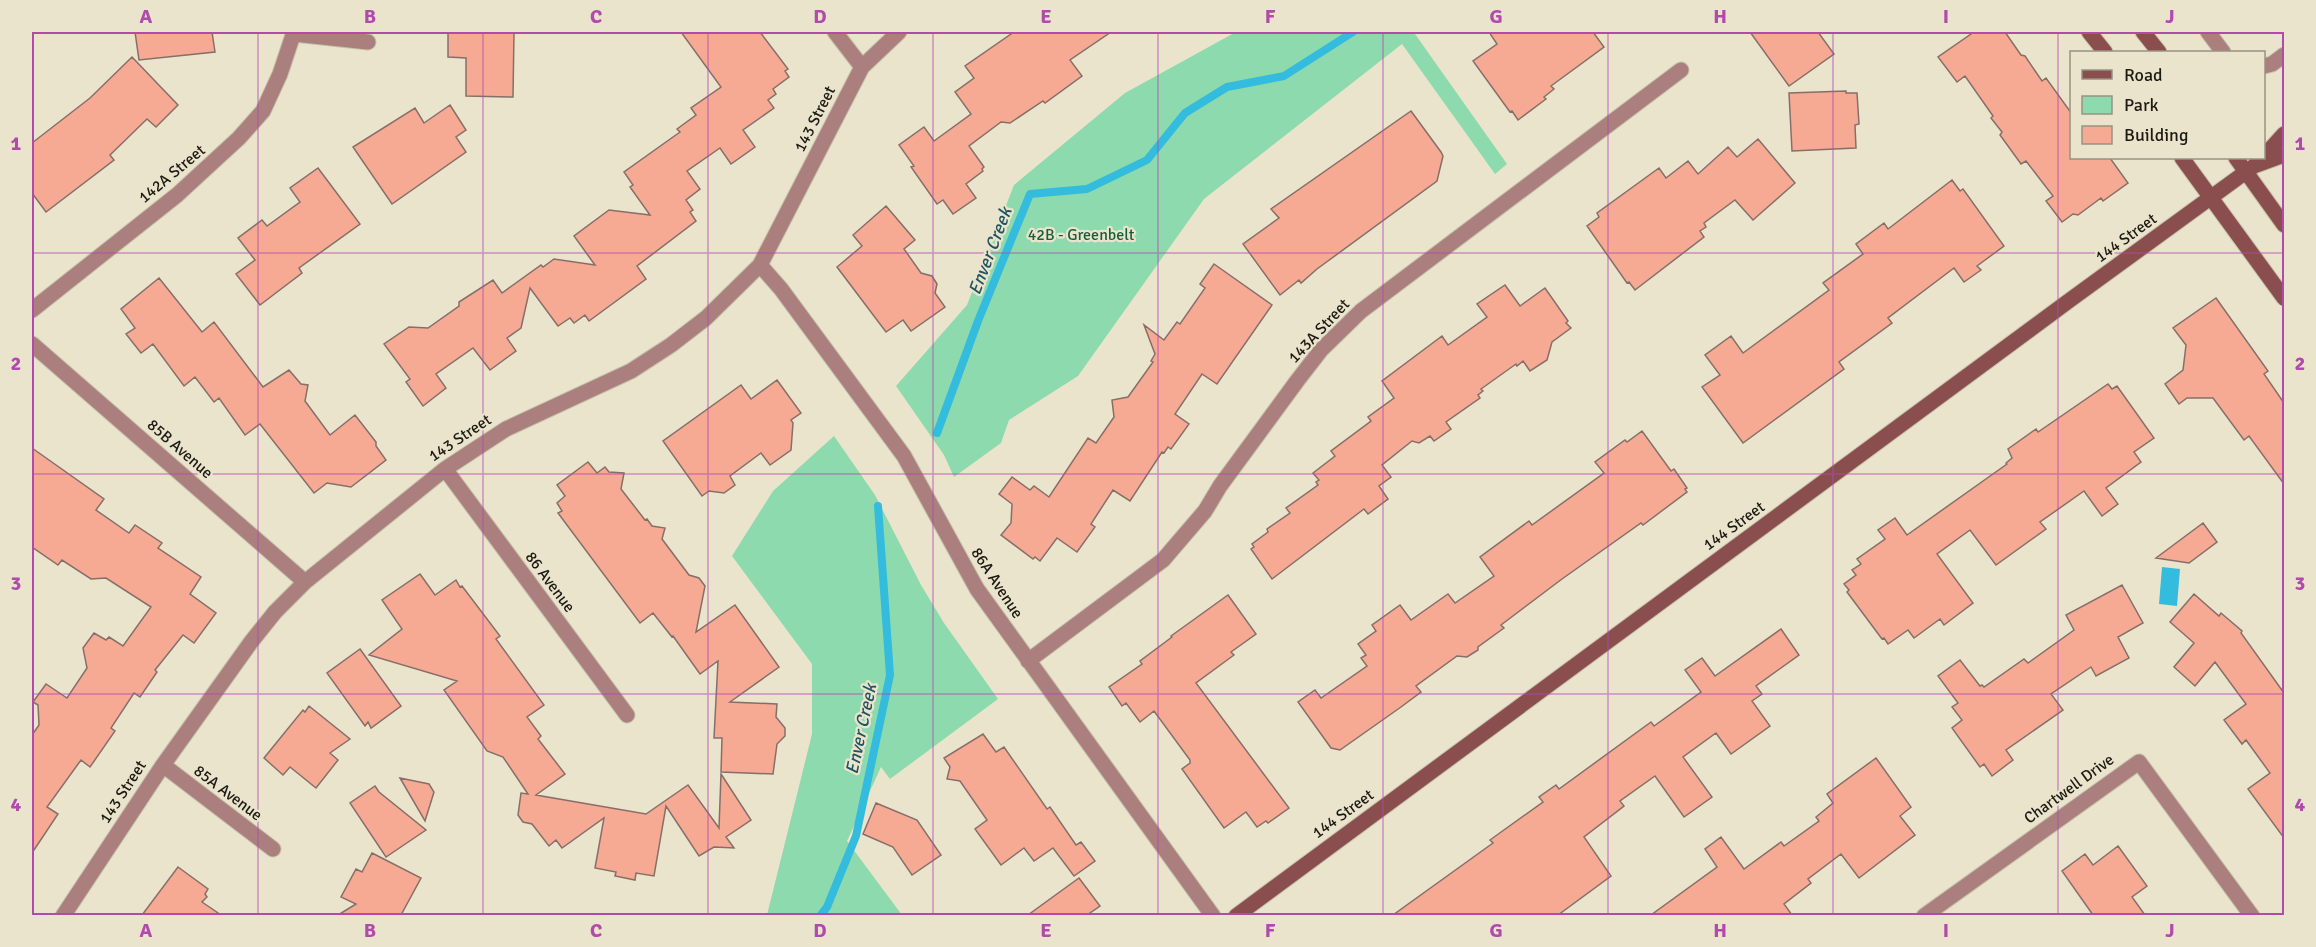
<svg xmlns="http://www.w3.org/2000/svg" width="2316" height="947" viewBox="0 0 2316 947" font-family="Signika,sans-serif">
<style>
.green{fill:#8cdaad}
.water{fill:#33bcdd}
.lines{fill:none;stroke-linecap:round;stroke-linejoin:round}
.stream{stroke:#33bcdd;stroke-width:8}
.building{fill:#f6a993;stroke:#866f69;stroke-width:1.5}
.minor-casing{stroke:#c6c0ab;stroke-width:17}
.secondary-casing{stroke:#c6c0ab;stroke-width:17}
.minor{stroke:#aa7f7e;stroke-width:15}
.secondary{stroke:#8a4e4e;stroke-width:15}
.grid{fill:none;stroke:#b24aad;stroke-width:1.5;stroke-opacity:0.55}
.labels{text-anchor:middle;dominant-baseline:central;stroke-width:4.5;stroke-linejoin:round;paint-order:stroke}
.street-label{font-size:16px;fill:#1c1a12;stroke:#ebe4cd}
.park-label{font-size:16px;fill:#165e3c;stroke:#ebe4cd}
.water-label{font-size:18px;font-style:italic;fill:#1f5563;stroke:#ebe4cd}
.neatline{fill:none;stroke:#b24aad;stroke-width:2}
.grid-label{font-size:20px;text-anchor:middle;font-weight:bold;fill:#b24aad}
</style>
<rect width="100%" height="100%" fill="#ebe4cd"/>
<path class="green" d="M 1236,32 L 1418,32 L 1415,34 L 1507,164 L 1495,174 L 1402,44 L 1204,199 L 1078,376 L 1009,420 L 1001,443 L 954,477 L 944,455 L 896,386 L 967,305 L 1014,185 L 1125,93 Z
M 834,436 L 875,495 L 921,585 L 944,623 L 998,699 L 890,779 L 881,767 L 847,841 L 902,915 L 767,915 L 812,734 L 812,664 L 732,556 L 773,491 Z"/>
<path class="water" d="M 2162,567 L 2180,569 L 2177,606 L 2159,604 Z"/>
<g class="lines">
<path class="stream" d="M 937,433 L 978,321 L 1030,194 L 1087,189 L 1147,160 L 1185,113 L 1227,87 L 1284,76 L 1353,32
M 820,916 L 827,907 L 856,836 L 890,675 L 878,506"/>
</g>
<path class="building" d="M 135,32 L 212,32 L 215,52 L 139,60 Z
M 448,32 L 514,33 L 513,97 L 466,96 L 466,58 L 448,57 Z
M 681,32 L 760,32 L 788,69 L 785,71 L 789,77 L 773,89 L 776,94 L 768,100 L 774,108 L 743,130 L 755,147 L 731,164 L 720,148 L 687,171 L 700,189 L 686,200 L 693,210 L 690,212 L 696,221 L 637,266 L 646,279 L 589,321 L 585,315 L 574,323 L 570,318 L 558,326 L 530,288 L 521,328 L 507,338 L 516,351 L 490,370 L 473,348 L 436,374 L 446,388 L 423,406 L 406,382 L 410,379 L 384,344 L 409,327 L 428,328 L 459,306 L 459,302 L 493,280 L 502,293 L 541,265 L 543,267 L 554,259 L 595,265 L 574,236 L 609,210 L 650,215 L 630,187 L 633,185 L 624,172 L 680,132 L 677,129 L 696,115 L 691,108 L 721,87 Z
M 1014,32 L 1111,32 L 1070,60 L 1082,76 L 1045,103 L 1043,101 L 1010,123 L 1001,122 L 969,146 L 984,167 L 982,169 L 983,171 L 966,184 L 976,198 L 953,214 L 943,200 L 937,204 L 911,167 L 914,166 L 899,145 L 924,127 L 934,141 L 971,114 L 955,92 L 974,78 L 965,66 Z
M 1489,32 L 1593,32 L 1604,47 L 1551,86 L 1554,89 L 1544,97 L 1546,99 L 1518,120 L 1512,111 L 1510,112 L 1473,61 L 1497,44 Z
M 1750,32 L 1818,32 L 1834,54 L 1789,86 Z
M 1974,32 L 2005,32 L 2021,55 L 2025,56 L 2042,81 L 2046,78 L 2072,114 L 2072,158 L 2110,158 L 2128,183 L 2103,201 L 2101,198 L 2078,215 L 2073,214 L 2062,222 L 2046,201 L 2053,196 L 2026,161 L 2021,164 L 2000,135 L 2002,132 L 1991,118 L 1993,116 L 1965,76 L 1957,82 L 1938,57 Z
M 132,57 L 178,105 L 156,127 L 147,119 L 110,155 L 114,160 L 46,212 L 32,193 L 32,143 L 90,98 Z
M 1846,91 L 1846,93 L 1857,93 L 1859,124 L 1855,125 L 1856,148 L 1792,151 L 1789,93 Z
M 450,105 L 466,130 L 456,137 L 466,152 L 392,204 L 353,147 L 415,108 L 424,123 Z
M 1411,111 L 1441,152 L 1443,156 L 1437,181 L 1317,269 L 1301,283 L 1299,280 L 1280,295 L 1243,244 L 1279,218 L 1271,209 Z
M 1758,139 L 1795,183 L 1753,220 L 1735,200 L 1704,223 L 1706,227 L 1700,231 L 1704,237 L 1635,290 L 1629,282 L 1627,283 L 1587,226 L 1599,217 L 1597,213 L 1659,168 L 1666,178 L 1688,161 L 1698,174 L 1728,147 L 1737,157 Z
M 318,168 L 360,224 L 299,268 L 302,273 L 260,305 L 236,274 L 255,260 L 238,238 L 262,220 L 267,226 L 300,202 L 290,188 Z
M 1952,180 L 1960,191 L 1963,189 L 2004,246 L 1977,266 L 1981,270 L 1964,282 L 1954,268 L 1888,318 L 1892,323 L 1839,362 L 1844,369 L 1743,443 L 1702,387 L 1720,375 L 1705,355 L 1731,336 L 1743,353 L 1829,290 L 1823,283 L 1863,254 L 1856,244 L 1884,223 L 1888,229 Z
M 886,206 L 915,240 L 904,249 L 921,273 L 932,276 L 937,284 L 935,293 L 945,307 L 911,331 L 903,320 L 886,332 L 837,267 L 862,246 L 853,235 Z
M 1214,264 L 1272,305 L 1217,384 L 1202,374 L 1175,414 L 1189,424 L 1171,449 L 1168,447 L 1164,453 L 1162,452 L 1130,501 L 1113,490 L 1091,524 L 1095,527 L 1077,552 L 1057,538 L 1040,561 L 1035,557 L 1033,559 L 1001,535 L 1011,523 L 1012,504 L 999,494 L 1012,477 L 1030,490 L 1034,486 L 1049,497 L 1088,438 L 1096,443 L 1114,417 L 1112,400 L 1128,397 L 1153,362 L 1151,361 L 1155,354 L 1144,325 L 1164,340 L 1177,322 L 1180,324 L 1205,288 L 1200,284 Z
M 159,278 L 202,332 L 214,322 L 263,387 L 289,370 L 301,384 L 308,385 L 305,401 L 330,435 L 355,415 L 376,442 L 376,446 L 386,460 L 351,487 L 327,483 L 314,493 L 260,424 L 245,435 L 219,398 L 214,402 L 195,377 L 184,386 L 153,344 L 141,353 L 126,334 L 135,328 L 121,309 Z
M 1505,285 L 1520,306 L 1545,288 L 1568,321 L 1566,323 L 1571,328 L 1552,342 L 1547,360 L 1530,371 L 1523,361 L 1517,366 L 1516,364 L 1481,389 L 1483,391 L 1478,395 L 1480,398 L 1446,422 L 1451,429 L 1434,441 L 1430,436 L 1419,443 L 1412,441 L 1382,465 L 1391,477 L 1379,486 L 1388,499 L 1368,514 L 1364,509 L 1272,579 L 1251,549 L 1254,547 L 1252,544 L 1268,532 L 1267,529 L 1290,513 L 1286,508 L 1318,485 L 1316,482 L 1319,480 L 1313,473 L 1335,456 L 1331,451 L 1371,421 L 1368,417 L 1394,398 L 1382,381 L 1442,336 L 1448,345 L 1487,317 L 1477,304 Z
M 2216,298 L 2268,371 L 2264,374 L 2284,403 L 2284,484 L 2249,436 L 2244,440 L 2213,398 L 2187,398 L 2179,404 L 2165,384 L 2183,370 L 2186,345 L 2173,328 Z
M 777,380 L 801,413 L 791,420 L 793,423 L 791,450 L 770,465 L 761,453 L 730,476 L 735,485 L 724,493 L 709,491 L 702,496 L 663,441 L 741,385 L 751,399 Z
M 2108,384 L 2112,389 L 2117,386 L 2154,438 L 2134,452 L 2141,462 L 2106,488 L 2118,504 L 2102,516 L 2084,491 L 2040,522 L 2046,529 L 1996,565 L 1970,530 L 1937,554 L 1973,603 L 1944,625 L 1940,619 L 1914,638 L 1908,630 L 1888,644 L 1884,638 L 1882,639 L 1847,592 L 1849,590 L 1844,584 L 1856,575 L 1852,570 L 1861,564 L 1857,559 L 1885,539 L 1878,530 L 1895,518 L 1907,535 L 2007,464 L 2006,463 L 2012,458 L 2008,449 L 2036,429 L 2038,432 Z
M 1642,431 L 1671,471 L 1674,469 L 1687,488 L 1685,489 L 1687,492 L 1643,525 L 1641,523 L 1562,579 L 1501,625 L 1504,628 L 1478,647 L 1478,650 L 1467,657 L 1457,656 L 1416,686 L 1421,692 L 1401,707 L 1340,750 L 1331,748 L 1298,702 L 1315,690 L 1321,698 L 1367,666 L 1361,658 L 1366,655 L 1358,644 L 1376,631 L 1372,625 L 1400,605 L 1411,620 L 1448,594 L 1455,603 L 1494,576 L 1480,557 L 1529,521 L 1532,525 L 1604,473 L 1595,462 L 1625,440 L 1627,442 Z
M 32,448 L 104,499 L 96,510 L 129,533 L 135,525 L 162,543 L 158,548 L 201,577 L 190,594 L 216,613 L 194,643 L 183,635 L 155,670 L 157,672 L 140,697 L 134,693 L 111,728 L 115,731 L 90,767 L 81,760 L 47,807 L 58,814 L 32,853 L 32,735 L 39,725 L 38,705 L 33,702 L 46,684 L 67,698 L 87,668 L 83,648 L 94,633 L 106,640 L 109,637 L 123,646 L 151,607 L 106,578 L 91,579 L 62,560 L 58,565 L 32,547 Z
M 588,462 L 597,473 L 605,467 L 609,472 L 624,473 L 621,489 L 645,520 L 647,519 L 652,526 L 665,528 L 662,539 L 689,575 L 699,578 L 705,586 L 696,632 L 735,605 L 779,667 L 730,702 L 777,704 L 776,717 L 785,728 L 785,736 L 777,744 L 773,774 L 721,772 L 722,738 L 714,738 L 718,661 L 700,674 L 673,636 L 672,637 L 653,613 L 640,623 L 558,513 L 562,511 L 557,503 L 565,496 L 557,485 Z
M 2203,523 L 2217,542 L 2189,563 L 2156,558 Z
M 420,574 L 435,595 L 456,580 L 460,587 L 462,586 L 500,636 L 496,639 L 544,705 L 527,717 L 541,736 L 538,739 L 565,774 L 536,795 L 646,814 L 688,785 L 719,828 L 721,774 L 751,820 L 726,837 L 734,848 L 714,847 L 699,856 L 666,806 L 654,876 L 636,873 L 635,880 L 615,876 L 616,872 L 595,868 L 604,818 L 562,848 L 556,840 L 549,846 L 532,824 L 523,822 L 518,815 L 521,793 L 528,794 L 503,757 L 487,751 L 444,690 L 457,681 L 369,655 L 402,629 L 382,600 Z
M 2122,585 L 2143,623 L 2118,637 L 2129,658 L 2096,676 L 2091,667 L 2051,694 L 2063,710 L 2006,750 L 2013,760 L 1992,776 L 1984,764 L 1980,767 L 1952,728 L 1962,720 L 1952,707 L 1958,703 L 1938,676 L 1960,660 L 1980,686 L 1982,685 L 1984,687 L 2024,659 L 2028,663 L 2074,630 L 2066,615 Z
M 2194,594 L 2219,616 L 2221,613 L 2242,631 L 2241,633 L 2284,693 L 2284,838 L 2248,789 L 2270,773 L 2246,740 L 2242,744 L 2224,720 L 2246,704 L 2215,662 L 2195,686 L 2174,667 L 2194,643 L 2170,622 Z
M 1228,595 L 1256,634 L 1231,652 L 1234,655 L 1196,683 L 1289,808 L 1268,823 L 1266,821 L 1257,827 L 1246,812 L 1224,828 L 1182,769 L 1190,763 L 1190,760 L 1154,711 L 1140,722 L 1126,703 L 1122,706 L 1109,687 L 1142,664 L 1140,661 L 1172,637 L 1171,636 Z
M 1781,629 L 1799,655 L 1756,686 L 1762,694 L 1752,701 L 1770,726 L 1731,754 L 1716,733 L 1683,757 L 1712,797 L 1684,817 L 1655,776 L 1620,801 L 1624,806 L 1584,837 L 1611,876 L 1558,915 L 1393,915 L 1493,843 L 1490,840 L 1543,802 L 1539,797 L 1556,785 L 1559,789 L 1651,722 L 1654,726 L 1701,692 L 1685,670 L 1702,658 L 1715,676 Z
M 360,649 L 401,706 L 371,728 L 368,722 L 365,726 L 327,673 Z
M 309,706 L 350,739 L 330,753 L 338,760 L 316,788 L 290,767 L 283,775 L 264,758 L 303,710 L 305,712 Z
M 983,734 L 996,752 L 1004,747 L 1047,809 L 1050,807 L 1076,845 L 1081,842 L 1095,861 L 1074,876 L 1053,848 L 1034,861 L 1024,848 L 1001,865 L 975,829 L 987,820 L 960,781 L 947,779 L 950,767 L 944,758 Z
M 1876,758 L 1911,807 L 1900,816 L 1915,835 L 1859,878 L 1841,854 L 1808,879 L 1811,883 L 1784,904 L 1792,915 L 1651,915 L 1717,867 L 1705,849 L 1721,837 L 1744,869 L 1781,842 L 1784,846 L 1819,821 L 1816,817 L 1833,803 L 1827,794 Z
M 400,778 L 429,784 L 434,792 L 425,821 Z
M 375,786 L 379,792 L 426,830 L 386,857 L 350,803 Z
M 876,803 L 917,820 L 941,855 L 912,875 L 893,847 L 863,834 Z
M 2118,846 L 2147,886 L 2132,897 L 2145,915 L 2093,915 L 2062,871 L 2085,854 L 2093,865 Z
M 372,853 L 421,878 L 401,915 L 338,915 L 356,904 L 341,897 L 356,869 L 362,872 Z
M 178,867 L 208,889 L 205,894 L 207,897 L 202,902 L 221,915 L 142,915 Z
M 1079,878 L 1100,906 L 1087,915 L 1028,915 Z"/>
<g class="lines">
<defs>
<path id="minor" d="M 835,32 L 862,67
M 2208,32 L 2223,52
M 294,34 L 368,42
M 2264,66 L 2272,64 L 2284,55
M 760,265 L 781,289 L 904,456 L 977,589 L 1213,916
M 32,310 L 177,195 L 239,138 L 263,111 L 280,74 L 294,32
M 32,344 L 305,582
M 445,469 L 627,715
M 1028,661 L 1163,560 L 1205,511 L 1220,486 L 1297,381 L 1321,350 L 1361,311 L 1681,70
M 163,765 L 273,849
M 63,916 L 163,765 L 251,642 L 275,612 L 305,582 L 445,469 L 506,429 L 631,371 L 671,345 L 706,318 L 760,265 L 862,67 L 899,32
M 1924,916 L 2139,762 L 2252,916"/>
<path id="secondary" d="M 2089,32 L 2105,52
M 2143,32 L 2159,52
M 2264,156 L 2284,134
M 2182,158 L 2284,298
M 2236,158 L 2284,225
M 2254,166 L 2284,155
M 1236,916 L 2070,300 L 2254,166 L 2262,158"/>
</defs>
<use href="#minor" class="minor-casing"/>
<use href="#secondary" class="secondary-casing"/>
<use href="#minor" class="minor"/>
<use href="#secondary" class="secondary"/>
</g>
<path class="grid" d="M 258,32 L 258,916M 483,32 L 483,916M 708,32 L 708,916M 933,32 L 933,916M 1158,32 L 1158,916M 1383,32 L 1383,916M 1608,32 L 1608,916M 1833,32 L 1833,916M 2058,32 L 2058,916M 32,253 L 2284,253M 32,474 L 2284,474M 32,694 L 2284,694"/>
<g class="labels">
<g class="street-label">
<text transform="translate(815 119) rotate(-63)">143 Street</text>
<text transform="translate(172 174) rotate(-40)">142A Street</text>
<text transform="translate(2126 238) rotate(-36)">144 Street</text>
<text transform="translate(1319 331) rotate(-47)">143A Street</text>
<text transform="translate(460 438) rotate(-34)">143 Street</text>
<text transform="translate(180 449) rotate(41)">85B Avenue</text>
<text transform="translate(1734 526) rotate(-36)">144 Street</text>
<text transform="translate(550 582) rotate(53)">86 Avenue</text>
<text transform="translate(997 583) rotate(57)">86A Avenue</text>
<text transform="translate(2069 789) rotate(-36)">Chartwell Drive</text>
<text transform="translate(123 792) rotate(-57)">143 Street</text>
<text transform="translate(228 793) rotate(37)">85A Avenue</text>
<text transform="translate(1343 814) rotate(-36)">144 Street</text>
</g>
<g class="park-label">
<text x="1081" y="235">42B - Greenbelt</text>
</g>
<g class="water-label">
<text transform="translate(990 251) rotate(-69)">Enver Creek</text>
<text transform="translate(861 729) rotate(-78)">Enver Creek</text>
</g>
</g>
<rect width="2316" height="947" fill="none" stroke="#ebe4cd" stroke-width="66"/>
<rect x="2070" y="51" width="195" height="108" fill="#ebe4cd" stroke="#989382" stroke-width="1.5"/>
<rect x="2082" y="70" width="30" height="9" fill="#8a4e4e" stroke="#989382" stroke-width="1.5"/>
<text x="2124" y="81" font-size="18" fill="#1c1a12">Road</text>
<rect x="2082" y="96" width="30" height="18" fill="#8cdaad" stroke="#989382" stroke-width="1.5"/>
<text x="2124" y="111" font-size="18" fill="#1c1a12">Park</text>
<rect x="2082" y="126" width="30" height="18" fill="#f6a993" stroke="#989382" stroke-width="1.5"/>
<text x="2124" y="141" font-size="18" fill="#1c1a12">Building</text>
<rect x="33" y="33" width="2250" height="881" class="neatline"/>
<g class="grid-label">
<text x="146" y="23">A</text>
<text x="370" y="23">B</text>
<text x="596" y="23">C</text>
<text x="820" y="23">D</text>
<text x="1046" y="23">E</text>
<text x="1270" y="23">F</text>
<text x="1496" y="23">G</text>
<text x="1720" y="23">H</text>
<text x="1946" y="23">I</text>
<text x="2170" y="23">J</text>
<text x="16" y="150">1</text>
<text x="2300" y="150">1</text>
<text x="16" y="370">2</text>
<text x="2300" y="370">2</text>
<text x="16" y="590">3</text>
<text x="2300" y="590">3</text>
<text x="16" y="811">4</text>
<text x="2300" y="811">4</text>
<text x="146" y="937">A</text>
<text x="370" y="937">B</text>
<text x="596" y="937">C</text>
<text x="820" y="937">D</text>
<text x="1046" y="937">E</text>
<text x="1270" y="937">F</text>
<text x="1496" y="937">G</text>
<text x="1720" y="937">H</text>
<text x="1946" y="937">I</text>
<text x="2170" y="937">J</text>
</g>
</svg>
